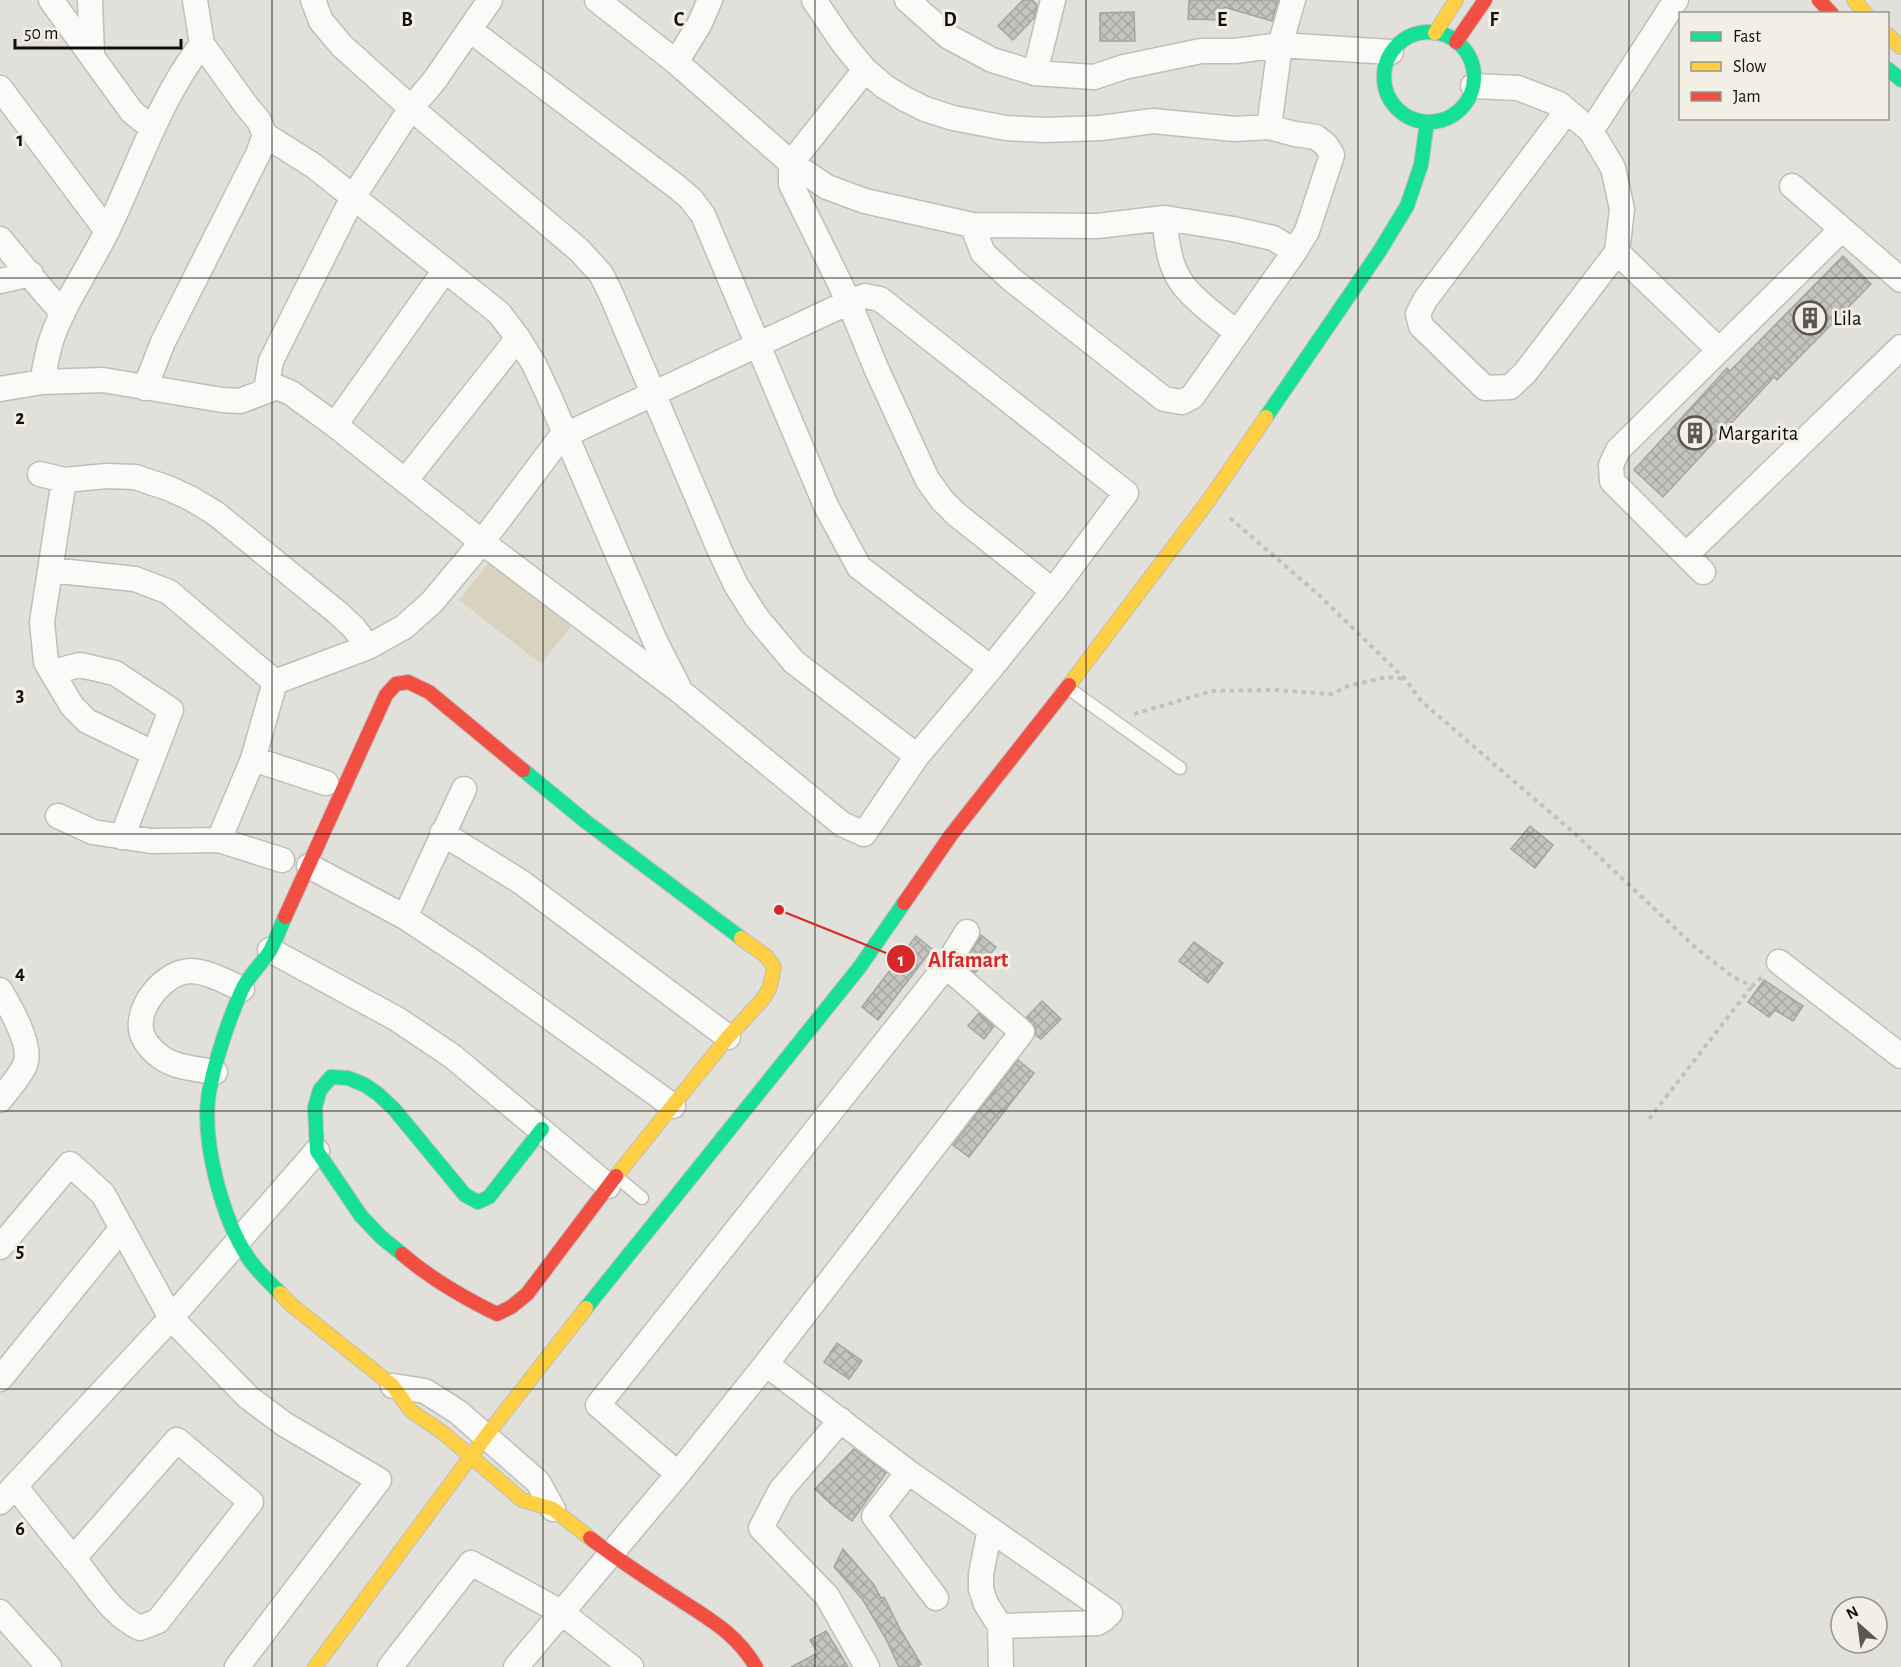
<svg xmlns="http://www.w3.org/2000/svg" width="1901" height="1667" viewBox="0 0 1901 1667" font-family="'Alegreya Sans',sans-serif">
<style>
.park{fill:#d8d2be}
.building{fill:url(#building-cross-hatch);stroke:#a5a4a0;stroke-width:1.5}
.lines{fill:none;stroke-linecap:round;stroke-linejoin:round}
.lane-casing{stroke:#bfbeb9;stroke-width:15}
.street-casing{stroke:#bfbeb9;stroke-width:27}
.fast-casing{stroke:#bfbeb9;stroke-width:16}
.slow-casing{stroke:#bfbeb9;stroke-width:16}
.jam-casing{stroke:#bfbeb9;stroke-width:16}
.path{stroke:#c1c1bf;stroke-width:4;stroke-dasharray:4.5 4.5;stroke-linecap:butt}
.lane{stroke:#fafaf9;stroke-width:12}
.street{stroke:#fafaf9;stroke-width:24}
.fast{stroke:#16e098;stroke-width:14}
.slow{stroke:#ffcf43;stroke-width:14}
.jam{stroke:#f24e42;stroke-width:14}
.grid{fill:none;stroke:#100f0b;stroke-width:1.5;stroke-opacity:0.55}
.labels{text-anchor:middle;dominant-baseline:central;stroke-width:6;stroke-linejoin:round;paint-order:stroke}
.poi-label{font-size:21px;fill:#100f0b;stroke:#f2efe4;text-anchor:start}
.grid-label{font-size:20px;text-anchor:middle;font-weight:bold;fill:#100f0b;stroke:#f2efe4;stroke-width:6;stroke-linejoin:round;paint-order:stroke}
.leader{fill:none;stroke:#d62828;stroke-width:2}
.callout-dot{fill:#d62828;stroke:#f2efe4;stroke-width:2}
.mark-label{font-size:18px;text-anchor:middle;font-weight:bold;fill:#fff}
.callout-label{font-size:22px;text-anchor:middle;font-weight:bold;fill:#d62828;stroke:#f2efe4;stroke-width:6;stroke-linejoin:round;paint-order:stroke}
</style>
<defs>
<pattern id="building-cross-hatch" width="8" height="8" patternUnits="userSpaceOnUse" patternTransform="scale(1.5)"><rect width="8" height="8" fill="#c4c3be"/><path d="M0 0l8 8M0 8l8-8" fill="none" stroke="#a7a6a2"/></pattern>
</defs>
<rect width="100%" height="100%" fill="#e1e0da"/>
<path class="park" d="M 494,556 L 576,620 L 541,664 L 459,600 Z"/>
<path class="building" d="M 1023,0 L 1032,0 L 1037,5 L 1034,18 L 1013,40 L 998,26 Z
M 1189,0 L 1278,0 L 1272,21 L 1224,7 L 1223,20 L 1188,19 Z
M 1134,12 L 1135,41 L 1100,41 L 1100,13 Z
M 1843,256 L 1871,284 L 1777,380 L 1774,377 L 1663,497 L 1634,470 L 1727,368 L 1730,371 Z
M 1530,826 L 1553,845 L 1535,868 L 1511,849 Z
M 981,935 L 996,947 L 975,973 L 964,963 Z
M 916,936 L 932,949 L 878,1020 L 862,1007 Z
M 1194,942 L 1223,963 L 1208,983 L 1179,961 Z
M 1764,980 L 1803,1006 L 1793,1021 L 1775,1010 L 1769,1017 L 1748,1002 Z
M 1042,1001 L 1061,1019 L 1041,1039 L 1036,1035 L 1035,1027 L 1027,1017 Z
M 979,1013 L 994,1026 L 984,1039 L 968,1026 Z
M 1018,1060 L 1034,1073 L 969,1157 L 953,1145 Z
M 837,1343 L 862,1361 L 849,1379 L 824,1362 Z
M 854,1449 L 886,1473 L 852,1521 L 833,1506 L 815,1489 Z
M 843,1549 L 874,1585 L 881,1598 L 884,1597 L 900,1629 L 921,1664 L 918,1665 L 919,1667 L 899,1667 L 886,1639 L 863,1600 L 834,1567 Z
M 826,1631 L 848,1667 L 791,1667 L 818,1653 L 810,1640 Z"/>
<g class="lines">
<defs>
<path id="lane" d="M 1068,688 L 1180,768
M 618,1178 L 642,1198"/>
<path id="street" d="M 51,0 L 132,112 L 152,128
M 90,0 L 92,56
M 195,0 L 202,44 L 245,104 L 259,121 L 265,135 L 314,166 L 499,313 L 518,338 L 534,364 L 548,394 L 655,641 L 678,686
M 313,0 L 321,21 L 342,46 L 411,108 L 579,250 L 601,274 L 611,294 L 720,551 L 736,585 L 757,618 L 794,662 L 917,756
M 597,0 L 676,62 L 791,163 L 827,187 L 865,201 L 972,225 L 1097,226 L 1165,218 L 1233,229 L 1273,238 L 1295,251
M 814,0 L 843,43 L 865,70 L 885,87 L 905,99 L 925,109 L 953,118 L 1006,128 L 1045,130 L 1101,128 L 1153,121 L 1235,129 L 1269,127 L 1295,134 L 1316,137 L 1326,145 L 1332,155 L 1307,231 L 1295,251 L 1192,397 L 1182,402 L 1164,399 L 1011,279 L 983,253 L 972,225
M 907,0 L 949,37 L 992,60 L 1035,73 L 1094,77 L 1124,67 L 1201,51 L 1235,51 L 1280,45 L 1391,52
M 470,30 L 677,187 L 691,199 L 703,215 L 826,506 L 859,567 L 991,668
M 676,62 L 699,25 L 710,0
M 865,70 L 791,163 L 791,184 L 849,302 L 876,368 L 927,479 L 942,500 L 956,514 L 1053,591
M 1035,73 L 1053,0
M 1473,86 L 1518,88 L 1559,104 L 1591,131 L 1613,168 L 1622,209 L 1617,252 L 1525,373 L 1510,387 L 1485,388 L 1421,326 L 1418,314 L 1425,300 L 1567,111
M 0,88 L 107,231
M 1269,127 L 1280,45 L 1293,0
M 1591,131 L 1676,0
M 1792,186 L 1901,280
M 1165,218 C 1166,241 1169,268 1184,286 C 1198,304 1220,318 1237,333
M 0,239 L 46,294 L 63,313
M 1617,252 L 1719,350
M 0,281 L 31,274
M 42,382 C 45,368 47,354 51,341 C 64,302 89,268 107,231 C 138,168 158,101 202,44
M 145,388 L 163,342 L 258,154 L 265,135
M 0,389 L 42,382 L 103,380 L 222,400 L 240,401 L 277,387 L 291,393 L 335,425 L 482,542 L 681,692 L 842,824 L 864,834 L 917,756 L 991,668 L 1053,591 L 1126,493 L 880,299 L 865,296 L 849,302 L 561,437 L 482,542 L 432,602 L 404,627 L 368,647 L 275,682
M 266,390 L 271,361 L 353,197 L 411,108 L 434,81 L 490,0
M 335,425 L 445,270
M 40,474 L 64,480 L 107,476 L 135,477 L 168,488 L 190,498 L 215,513 L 338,613 L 354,628 L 368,647
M 64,480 L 42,622 L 46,662 L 72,706 L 87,721 L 153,753
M 405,481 L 518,338
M 1686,555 L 1901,347
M 50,570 L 135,579 L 169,592 L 275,682
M 1703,572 L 1612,481 L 1611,465 L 1618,450 L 1841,230
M 52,672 L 80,665 L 115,673 L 171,710 L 122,837
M 253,759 L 326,783
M 58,816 L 93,832 L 151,841 L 219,840 L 282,860
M 442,833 L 521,882 L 728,1037
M 219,840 L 253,759 L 275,682
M 309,866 L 405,917 L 470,960 L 673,1106
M 405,917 L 464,789
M 270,950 L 397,1019 L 452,1056 L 608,1186
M 1779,962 L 1901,1056
M 0,990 C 10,1007 33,1046 25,1065 C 19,1078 8,1089 0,1100
M 215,1072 C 197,1069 177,1068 162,1058 C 152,1051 142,1040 141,1029 C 138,1004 165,972 190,971 C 207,971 226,982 242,989
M 0,1247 L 70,1164 L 103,1194 L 171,1318 L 248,1397 L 284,1424 L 379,1480 L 237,1667
M 766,1364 L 908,1472 L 1110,1613 L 1104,1619 L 1097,1623 L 1000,1626
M 0,1379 L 122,1228
M 393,1386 L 425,1391 L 458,1412 L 538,1482 L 553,1509
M 841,1420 L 781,1490 L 761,1528 L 827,1596 L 867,1667
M 908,1472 L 874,1516 L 936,1598
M 678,1474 L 598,1405 L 946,966 L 967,932
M 15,1486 C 37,1514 59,1542 82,1569 C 99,1591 114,1616 140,1628 L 158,1621 L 251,1502 L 177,1440 L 73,1559
M 0,1502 L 171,1318 L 317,1151
M 990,1529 L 981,1574 L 981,1589 L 986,1604 L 1000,1626 L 1001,1667
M 0,1612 L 49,1667
M 390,1667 L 471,1563 L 561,1612 L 631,1667
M 516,1667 L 678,1474 L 766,1364 L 1022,1032 L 946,966"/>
<path id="fast" d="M1384 77a45 45 0 1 1 90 0a45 45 0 1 1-90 0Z
M 1888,69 L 1901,80
M 1266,417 L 1379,252 L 1407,206 L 1421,165 L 1427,122
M 523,770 L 585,821 L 741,938
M 402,1254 L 381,1237 L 361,1216 L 317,1151 L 315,1107 L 320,1090 L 331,1077 L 348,1078 L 365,1085 L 378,1094 L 394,1109 L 465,1195 L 478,1202 L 489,1197 L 542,1129
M 280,1293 C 269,1282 257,1271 249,1259 C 222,1219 201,1140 209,1092 C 216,1058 227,1024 241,992 C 247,977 261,965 270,951 C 276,940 280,928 285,917
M 586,1308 L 859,968 L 904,903"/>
<path id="slow" d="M 1854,0 L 1866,14
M 1435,33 L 1456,0
M 1888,35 L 1901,47
M 1069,685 L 1209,500 L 1266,417
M 616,1176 L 728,1037 L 763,999 L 770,987 L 774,967 L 766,956 L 741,938
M 280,1293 L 289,1303 L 393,1386 L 411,1411 L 442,1432 L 522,1500 L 553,1509 L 590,1538
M 315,1667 L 486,1436 L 586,1308"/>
<path id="jam" d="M 1819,0 L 1832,14
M 1456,42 L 1485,0
M 904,903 L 951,835 L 1069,685
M 285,917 L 386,695 L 396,684 L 408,682 L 429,692 L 523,770
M 402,1254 C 431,1279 462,1297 497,1314 L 511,1307 L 527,1294 L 616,1176
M 590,1538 C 618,1560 648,1579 677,1598 C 709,1619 736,1633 756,1667"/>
</defs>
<use href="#lane" class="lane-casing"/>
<use href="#street" class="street-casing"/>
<use href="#fast" class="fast-casing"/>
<use href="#slow" class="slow-casing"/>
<use href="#jam" class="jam-casing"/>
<path class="path" d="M 1230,518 L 1319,595 L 1406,680 L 1421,701 L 1574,833 L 1695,947 L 1733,977 L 1752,986 L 1763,976
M 1134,714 L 1212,691 L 1274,690 L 1332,694 L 1348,686 L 1387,677 L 1405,679
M 1649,1119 L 1752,986"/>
<use href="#lane" class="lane"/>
<use href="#street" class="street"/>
<use href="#fast" class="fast"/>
<use href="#slow" class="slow"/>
<use href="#jam" class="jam"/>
</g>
<path class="grid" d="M 272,0 L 272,1667M 543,0 L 543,1667M 815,0 L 815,1667M 1086,0 L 1086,1667M 1358,0 L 1358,1667M 1629,0 L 1629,1667M 0,278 L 1901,278M 0,556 L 1901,556M 0,834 L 1901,834M 0,1111 L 1901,1111M 0,1389 L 1901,1389"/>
<defs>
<symbol id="building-ring" viewBox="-11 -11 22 22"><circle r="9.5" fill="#f2efe4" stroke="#595853" stroke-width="1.5"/><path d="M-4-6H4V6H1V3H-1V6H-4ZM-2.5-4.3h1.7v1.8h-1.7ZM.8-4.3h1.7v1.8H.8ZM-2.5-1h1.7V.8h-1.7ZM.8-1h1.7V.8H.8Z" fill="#595853"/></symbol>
</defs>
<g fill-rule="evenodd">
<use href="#building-ring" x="1791" y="299" width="38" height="38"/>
<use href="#building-ring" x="1676" y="414" width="38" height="38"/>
</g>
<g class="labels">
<g class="poi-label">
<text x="1833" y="318">Lila</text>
<text x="1718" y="433">Margarita</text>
</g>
</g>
<g class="grid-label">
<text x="407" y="26">B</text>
<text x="679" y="26">C</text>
<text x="950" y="26">D</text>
<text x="1222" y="26">E</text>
<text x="1494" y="26">F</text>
<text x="20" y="146">1</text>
<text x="20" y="424">2</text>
<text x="20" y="701">3</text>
<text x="20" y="979">4</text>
<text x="20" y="1257">5</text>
<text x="20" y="1535">6</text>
</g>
<path class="leader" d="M779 910L901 959"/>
<g class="callout-dot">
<circle cx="779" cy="910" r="6"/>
<circle cx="901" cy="959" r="15"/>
</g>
<g class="mark-label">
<text x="901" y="966">1</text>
</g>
<g class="callout-label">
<text x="968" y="967">Alfamart</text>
</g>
<rect x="1679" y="12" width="210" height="108" fill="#f2efe4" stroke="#98958d" stroke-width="1.5"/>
<rect x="1691" y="32" width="30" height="9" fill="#16e098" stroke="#98958d" stroke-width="1.5"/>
<text x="1733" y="42" font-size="18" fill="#100f0b">Fast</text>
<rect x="1691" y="62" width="30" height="9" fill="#ffcf43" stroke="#98958d" stroke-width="1.5"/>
<text x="1733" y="72" font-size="18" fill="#100f0b">Slow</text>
<rect x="1691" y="92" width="30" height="9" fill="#f24e42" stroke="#98958d" stroke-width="1.5"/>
<text x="1733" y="102" font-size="18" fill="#100f0b">Jam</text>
<g transform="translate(1859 1625) rotate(332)"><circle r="28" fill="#f2efe4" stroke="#98958d" stroke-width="1.5"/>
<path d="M0-4.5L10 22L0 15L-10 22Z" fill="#595853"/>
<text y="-9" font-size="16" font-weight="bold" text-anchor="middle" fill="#100f0b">N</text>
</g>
<path d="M15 39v9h166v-9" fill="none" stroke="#100f0b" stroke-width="3"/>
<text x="24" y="39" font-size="18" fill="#100f0b" stroke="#f2efe4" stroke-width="4.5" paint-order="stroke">50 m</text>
</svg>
